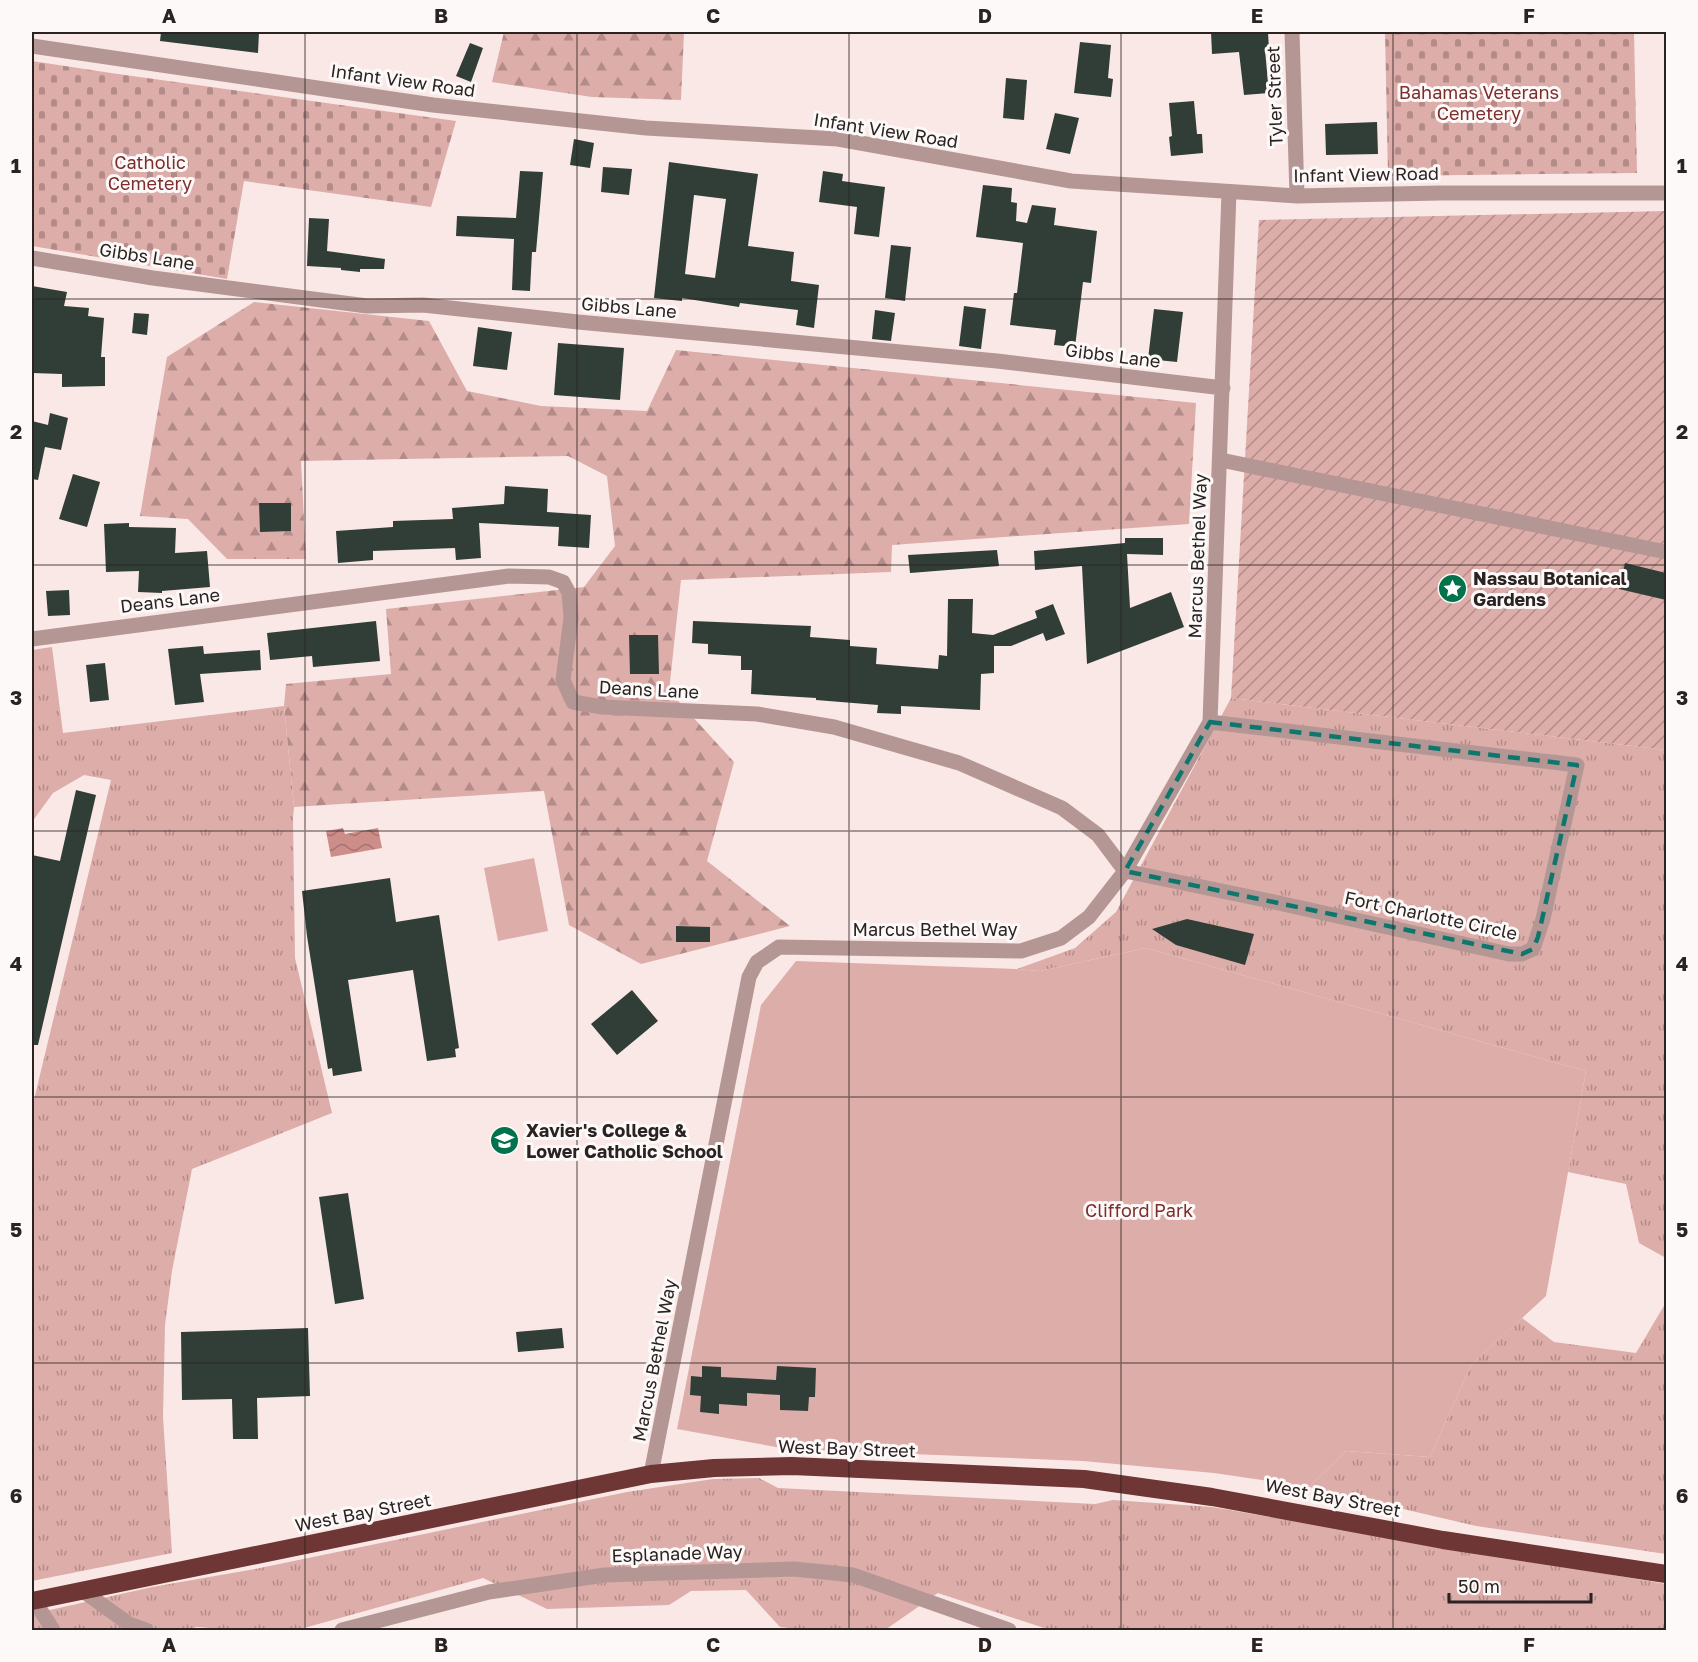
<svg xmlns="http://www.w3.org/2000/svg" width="1698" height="1662" viewBox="0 0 1698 1662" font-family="'Golos Text',sans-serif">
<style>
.grass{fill:url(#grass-tufts)}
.forest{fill:url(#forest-firs)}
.cemetery{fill:url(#cemetery-stones)}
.park{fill:#ddada9}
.garden{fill:url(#garden-furrows)}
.water{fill:url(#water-waves)}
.building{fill:#313e37;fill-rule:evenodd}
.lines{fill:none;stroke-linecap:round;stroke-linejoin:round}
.minor{stroke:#b49794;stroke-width:15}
.highway{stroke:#6e3634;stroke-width:18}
.marked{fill:none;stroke:#0f766e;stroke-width:4.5;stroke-dasharray:12 8;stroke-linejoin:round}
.grid{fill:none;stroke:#2a2322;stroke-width:1.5;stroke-opacity:0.55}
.labels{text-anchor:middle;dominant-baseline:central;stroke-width:6;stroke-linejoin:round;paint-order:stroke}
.street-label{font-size:18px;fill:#2a2322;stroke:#fcf9f8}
.park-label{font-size:18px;fill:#7c2e2d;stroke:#fcf9f8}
.poi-label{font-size:18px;font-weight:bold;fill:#2a2322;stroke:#fcf9f8;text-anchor:start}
.neatline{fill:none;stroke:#2a2322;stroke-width:2}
.grid-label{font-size:20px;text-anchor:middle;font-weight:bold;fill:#2a2322}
</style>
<defs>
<pattern id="grass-tufts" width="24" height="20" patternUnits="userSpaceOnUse" patternTransform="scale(1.5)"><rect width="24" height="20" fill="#ddada9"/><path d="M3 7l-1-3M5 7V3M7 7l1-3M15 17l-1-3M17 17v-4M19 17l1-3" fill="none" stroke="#b38c89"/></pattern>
<pattern id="forest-firs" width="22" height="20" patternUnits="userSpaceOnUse" patternTransform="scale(1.5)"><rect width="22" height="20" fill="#ddada9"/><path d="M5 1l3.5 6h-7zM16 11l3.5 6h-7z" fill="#b38c89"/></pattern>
<pattern id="cemetery-stones" width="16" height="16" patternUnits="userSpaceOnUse" patternTransform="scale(1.5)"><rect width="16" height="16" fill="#ddada9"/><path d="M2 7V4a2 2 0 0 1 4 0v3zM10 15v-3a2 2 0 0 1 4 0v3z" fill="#b38c89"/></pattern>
<pattern id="garden-furrows" width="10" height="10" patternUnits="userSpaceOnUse" patternTransform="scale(1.5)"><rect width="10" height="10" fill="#ddada9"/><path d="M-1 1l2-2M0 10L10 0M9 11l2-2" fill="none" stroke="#b38c89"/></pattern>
<pattern id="water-waves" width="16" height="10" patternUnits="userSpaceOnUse" patternTransform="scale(1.5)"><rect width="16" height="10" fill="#cd8d88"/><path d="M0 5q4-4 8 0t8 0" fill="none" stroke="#a7736f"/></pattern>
</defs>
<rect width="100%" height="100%" fill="#fae8e6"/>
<path class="grass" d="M 52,647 L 63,733 L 284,706 L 294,807 L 293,818 L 295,958 L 332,1113 L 192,1169 L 172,1271 L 165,1325 L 163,1417 L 172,1553 L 32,1581 L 32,1108 L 111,780 L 84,775 L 53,793 L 32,822 L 32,650 Z
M 1231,698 L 1666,750 L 1666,1258 L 1639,1243 L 1626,1184 L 1568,1172 L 1586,1071 L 1146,948 L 1040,971 L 1017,969 L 1075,948 L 1116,912 Z
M 1666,1296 L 1666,1554 L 1476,1526 L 1309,1487 L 1346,1451 L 1430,1457 L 1471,1365 L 1522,1318 L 1554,1342 L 1636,1353 L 1665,1304 Z
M 759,1478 L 778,1488 L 1095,1504 L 1113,1500 L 1212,1507 L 1666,1584 L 1666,1630 L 1050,1630 L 938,1593 L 885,1630 L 805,1630 L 780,1627 L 746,1590 L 691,1591 L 669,1605 L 547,1609 L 483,1578 L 297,1630 L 237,1630 L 197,1627 L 186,1630 L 32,1630 L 32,1614 L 152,1587 L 255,1569 L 627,1492 L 713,1479 Z"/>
<path class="forest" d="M 504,32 L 684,32 L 681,100 L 592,97 L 492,82 Z
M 254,302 L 429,321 L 467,391 L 541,406 L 647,411 L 676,350 L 1196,403 L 1189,524 L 892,545 L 891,572 L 681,580 L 669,691 L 734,762 L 707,861 L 790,926 L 641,964 L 569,925 L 544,791 L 294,807 L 284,706 L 286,684 L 391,674 L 386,609 L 584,587 L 615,546 L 607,476 L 568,456 L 301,461 L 306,559 L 227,559 L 188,519 L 140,516 L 167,357 Z"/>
<path class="cemetery" d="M 1385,32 L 1634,32 L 1637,173 L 1388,176 Z
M 32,61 L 111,73 L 456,121 L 431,207 L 244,181 L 227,279 L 32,246 Z"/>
<path class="park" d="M 534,858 L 548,931 L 498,941 L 484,868 Z
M 1146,948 L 1586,1071 L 1546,1296 L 1471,1365 L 1430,1457 L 1346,1451 L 1309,1487 L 1214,1473 L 1083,1461 L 787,1449 L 677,1429 L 761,1005 L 796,961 L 1017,969 L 1040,971 Z"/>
<path class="garden" d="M 1666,211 L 1666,750 L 1231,698 L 1259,220 Z"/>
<path class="water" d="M 343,828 L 345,834 L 378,828 L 382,848 L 331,857 L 326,831 Z"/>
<path class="building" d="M 161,32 L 259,32 L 258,53 L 160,41 Z
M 1211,32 L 1268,32 L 1269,50 L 1265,50 L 1269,93 L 1244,95 L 1239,52 L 1212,54 Z
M 1080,42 L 1111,45 L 1108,78 L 1113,79 L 1111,97 L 1074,93 Z
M 470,43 L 483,48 L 471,82 L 456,76 Z
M 1006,78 L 1027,80 L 1024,120 L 1003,118 Z
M 1194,101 L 1197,134 L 1202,134 L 1203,153 L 1171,156 L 1169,137 L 1172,136 L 1169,103 Z
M 1055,113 L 1079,118 L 1070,154 L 1046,149 Z
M 1377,122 L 1378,154 L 1326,155 L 1325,124 Z
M 574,139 L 594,143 L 590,168 L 570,165 Z
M 669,162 L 758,174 L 748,246 L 794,252 L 791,281 L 819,285 L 814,328 L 796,325 L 798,310 L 740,303 L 739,307 L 682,298 L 682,301 L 654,298 ZM 694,195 L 726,199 L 715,278 L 685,274 Z
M 603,167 L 632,169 L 629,195 L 601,192 Z
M 520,171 L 543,172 L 536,252 L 532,252 L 530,291 L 512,290 L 514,239 L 456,236 L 457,216 L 516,218 Z
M 823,171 L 843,174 L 842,181 L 885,187 L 879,237 L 854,234 L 857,207 L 819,202 Z
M 983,185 L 1012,188 L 1011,202 L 1017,203 L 1016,221 L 1027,223 L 1032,205 L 1056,208 L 1054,225 L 1097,231 L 1091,283 L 1083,282 L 1075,347 L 1054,345 L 1056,330 L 1010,325 L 1014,293 L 1017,293 L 1023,243 L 976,237 Z
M 309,218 L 329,219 L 327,251 L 385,259 L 384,269 L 360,269 L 360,272 L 341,270 L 341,268 L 307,266 Z
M 891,245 L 911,247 L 905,301 L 885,298 Z
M 32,286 L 67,292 L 64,306 L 89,308 L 88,316 L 104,318 L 101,357 L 105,357 L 105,386 L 62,387 L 62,374 L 32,373 Z
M 964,306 L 986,309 L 981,349 L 959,346 Z
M 1154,309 L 1183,312 L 1177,362 L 1148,359 Z
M 875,310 L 895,313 L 891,341 L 872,339 Z
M 134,313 L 149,314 L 147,335 L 132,333 Z
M 478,327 L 512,332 L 507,370 L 473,366 Z
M 558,343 L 624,348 L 620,400 L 554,395 Z
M 50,413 L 68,418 L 61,450 L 45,447 L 38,480 L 32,479 L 32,421 L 48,425 Z
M 73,474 L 100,482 L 87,527 L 59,519 Z
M 505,486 L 548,489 L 547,512 L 591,515 L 589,548 L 558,546 L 559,527 L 479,523 L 481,558 L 456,560 L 455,548 L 373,551 L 373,560 L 338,563 L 336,531 L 393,527 L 393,521 L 453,519 L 452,508 L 504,504 Z
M 259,503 L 291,503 L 291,531 L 260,532 Z
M 129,523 L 129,527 L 176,528 L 175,553 L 207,551 L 210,587 L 162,591 L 162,593 L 138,592 L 139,571 L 106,572 L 104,524 Z
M 1125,538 L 1163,538 L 1163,555 L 1127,554 L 1130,608 L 1171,592 L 1184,627 L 1087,664 L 1082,566 L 1035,570 L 1034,551 L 1125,543 Z
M 997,550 L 999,566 L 910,573 L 908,555 Z
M 1625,563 L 1666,573 L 1666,600 L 1619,589 Z
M 69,590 L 70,615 L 48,616 L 46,591 Z
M 948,599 L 973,599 L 972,633 L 993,635 L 1037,618 L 1035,611 L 1053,604 L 1065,634 L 1046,641 L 1043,633 L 1011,646 L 994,646 L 994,673 L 981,674 L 980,710 L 901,706 L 901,714 L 877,713 L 878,705 L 816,700 L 816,698 L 751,694 L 752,670 L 741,670 L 741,656 L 708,654 L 708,644 L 692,643 L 693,621 L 811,626 L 810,637 L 850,640 L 850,646 L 877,648 L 876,664 L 938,669 L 939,655 L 947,656 Z
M 376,621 L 380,661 L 313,667 L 312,656 L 270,660 L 267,633 Z
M 629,635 L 658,635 L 659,674 L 630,674 Z
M 203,646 L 204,654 L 260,650 L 261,670 L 200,674 L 204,702 L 175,705 L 168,649 Z
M 105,663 L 109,700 L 90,702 L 86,665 Z
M 76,790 L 96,795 L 38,1045 L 32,1045 L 32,855 L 60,861 Z
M 390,878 L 396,922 L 439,915 L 459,1048 L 455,1049 L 456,1057 L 427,1061 L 413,970 L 348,980 L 362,1071 L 333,1076 L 332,1068 L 328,1069 L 307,936 L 302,891 Z
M 1187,919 L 1254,934 L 1245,965 L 1176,945 L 1152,929 Z
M 676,926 L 710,927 L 710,942 L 676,942 Z
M 632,990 L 658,1021 L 617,1055 L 591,1024 Z
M 348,1193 L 364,1299 L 335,1304 L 319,1197 Z
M 308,1328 L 310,1396 L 257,1398 L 258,1439 L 233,1439 L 232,1399 L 182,1400 L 181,1332 Z
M 562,1328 L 564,1348 L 518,1352 L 516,1332 Z
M 702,1366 L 721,1367 L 721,1377 L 776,1380 L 777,1366 L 816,1368 L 815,1397 L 809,1397 L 808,1411 L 780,1410 L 780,1395 L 747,1393 L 747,1406 L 719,1404 L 719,1414 L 700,1412 L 701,1396 L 690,1395 L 691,1376 L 702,1377 Z"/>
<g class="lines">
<path class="minor" d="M 1292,32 L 1297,196
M 32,46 L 433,105 L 646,128 L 838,139 L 1071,181 L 1297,196 L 1440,193 L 1666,193
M 32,258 L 153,278 L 367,306 L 423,305 L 578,322 L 997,361 L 1223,388
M 1221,460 L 1666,552
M 32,639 L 509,576 L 549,577 L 563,582 L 569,593 L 571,618 L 563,680 L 573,702 L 602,707 L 757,714 L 834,727 L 959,763 L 1062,808 L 1098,835 L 1125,871 L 1270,901 L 1509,954 L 1522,954 L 1533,949 L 1543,919 L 1577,765 L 1210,722
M 651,1474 L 749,977 L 757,962 L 779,947 L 1021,951 L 1061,938 L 1089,917 L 1125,871 L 1210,722 L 1229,192
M 83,1591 L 129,1624 L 146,1630
M 34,1600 L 53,1630
M 342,1630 L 489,1592 L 605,1575 L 794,1569 L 853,1575 L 1009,1630"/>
<path class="highway" d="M 32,1601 L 651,1474 L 714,1468 L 792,1466 L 1084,1479 L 1212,1497 L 1443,1540 L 1666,1574"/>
</g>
<path class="marked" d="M 1210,722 L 1577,765 L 1538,937 L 1533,949 L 1522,954 L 1125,871 Z"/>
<path class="grid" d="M 305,32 L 305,1630M 577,32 L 577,1630M 849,32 L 849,1630M 1121,32 L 1121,1630M 1393,32 L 1393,1630M 32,299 L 1666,299M 32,565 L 1666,565M 32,831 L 1666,831M 32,1097 L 1666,1097M 32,1363 L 1666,1363"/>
<defs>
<symbol id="sight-disc" viewBox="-11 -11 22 22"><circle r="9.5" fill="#00724c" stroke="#fcf9f8"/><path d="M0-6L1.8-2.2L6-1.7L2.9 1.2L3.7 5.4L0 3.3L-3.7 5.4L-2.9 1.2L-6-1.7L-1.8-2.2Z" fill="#fff"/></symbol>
<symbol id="school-disc" viewBox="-11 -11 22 22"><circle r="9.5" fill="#00724c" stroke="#fcf9f8"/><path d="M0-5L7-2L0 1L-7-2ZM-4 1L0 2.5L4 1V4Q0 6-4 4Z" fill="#fff"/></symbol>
</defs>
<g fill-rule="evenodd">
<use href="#sight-disc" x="1436" y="572" width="33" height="33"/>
<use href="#school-disc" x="488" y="1124" width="33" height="33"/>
</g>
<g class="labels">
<g class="street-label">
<text transform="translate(403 80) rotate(8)">Infant View Road</text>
<text transform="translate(1274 96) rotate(-92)">Tyler Street</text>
<text transform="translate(886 130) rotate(9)">Infant View Road</text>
<text transform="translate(1366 174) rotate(-1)">Infant View Road</text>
<text transform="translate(147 256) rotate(9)">Gibbs Lane</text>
<text transform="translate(629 307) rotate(5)">Gibbs Lane</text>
<text transform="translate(1113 355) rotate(7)">Gibbs Lane</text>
<text transform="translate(1197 556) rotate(-88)">Marcus Bethel Way</text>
<text transform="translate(170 600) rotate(-7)">Deans Lane</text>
<text transform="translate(649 689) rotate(3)">Deans Lane</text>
<text transform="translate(1431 915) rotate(12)">Fort Charlotte Circle</text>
<text x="935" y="929">Marcus Bethel Way</text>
<text transform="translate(654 1360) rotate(-79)">Marcus Bethel Way</text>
<text transform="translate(847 1448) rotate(2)">West Bay Street</text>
<text transform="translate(1333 1497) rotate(11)">West Bay Street</text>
<text transform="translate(363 1512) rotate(-11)">West Bay Street</text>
<text transform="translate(677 1553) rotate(-2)">Esplanade Way</text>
</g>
<g class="park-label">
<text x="1479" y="92">Bahamas Veterans<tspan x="1479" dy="21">Cemetery</tspan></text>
<text x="150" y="162">Catholic<tspan x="150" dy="21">Cemetery</tspan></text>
<text x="1139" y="1210">Clifford Park</text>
</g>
<g class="poi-label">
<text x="1473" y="578">Nassau Botanical<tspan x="1473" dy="21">Gardens</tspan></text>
<text x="526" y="1130">Xavier's College &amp;<tspan x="526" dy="21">Lower Catholic School</tspan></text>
</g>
</g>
<rect width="1698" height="1662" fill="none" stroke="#fcf9f8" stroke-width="66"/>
<path d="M1449 1593v9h142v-9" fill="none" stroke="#2a2322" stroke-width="3"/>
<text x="1458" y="1593" font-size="18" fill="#2a2322" stroke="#fcf9f8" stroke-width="4.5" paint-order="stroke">50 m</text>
<rect x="33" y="33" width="1632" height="1596" class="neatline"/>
<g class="grid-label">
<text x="169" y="23">A</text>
<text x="441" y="23">B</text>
<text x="713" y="23">C</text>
<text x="985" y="23">D</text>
<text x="1257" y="23">E</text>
<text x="1529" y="23">F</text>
<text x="16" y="173">1</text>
<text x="1682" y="173">1</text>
<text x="16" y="439">2</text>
<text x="1682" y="439">2</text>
<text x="16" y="705">3</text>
<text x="1682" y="705">3</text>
<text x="16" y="971">4</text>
<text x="1682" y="971">4</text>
<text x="16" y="1237">5</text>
<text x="1682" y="1237">5</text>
<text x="16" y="1503">6</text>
<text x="1682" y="1503">6</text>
<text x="169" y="1652">A</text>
<text x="441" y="1652">B</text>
<text x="713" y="1652">C</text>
<text x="985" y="1652">D</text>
<text x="1257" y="1652">E</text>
<text x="1529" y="1652">F</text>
</g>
</svg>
